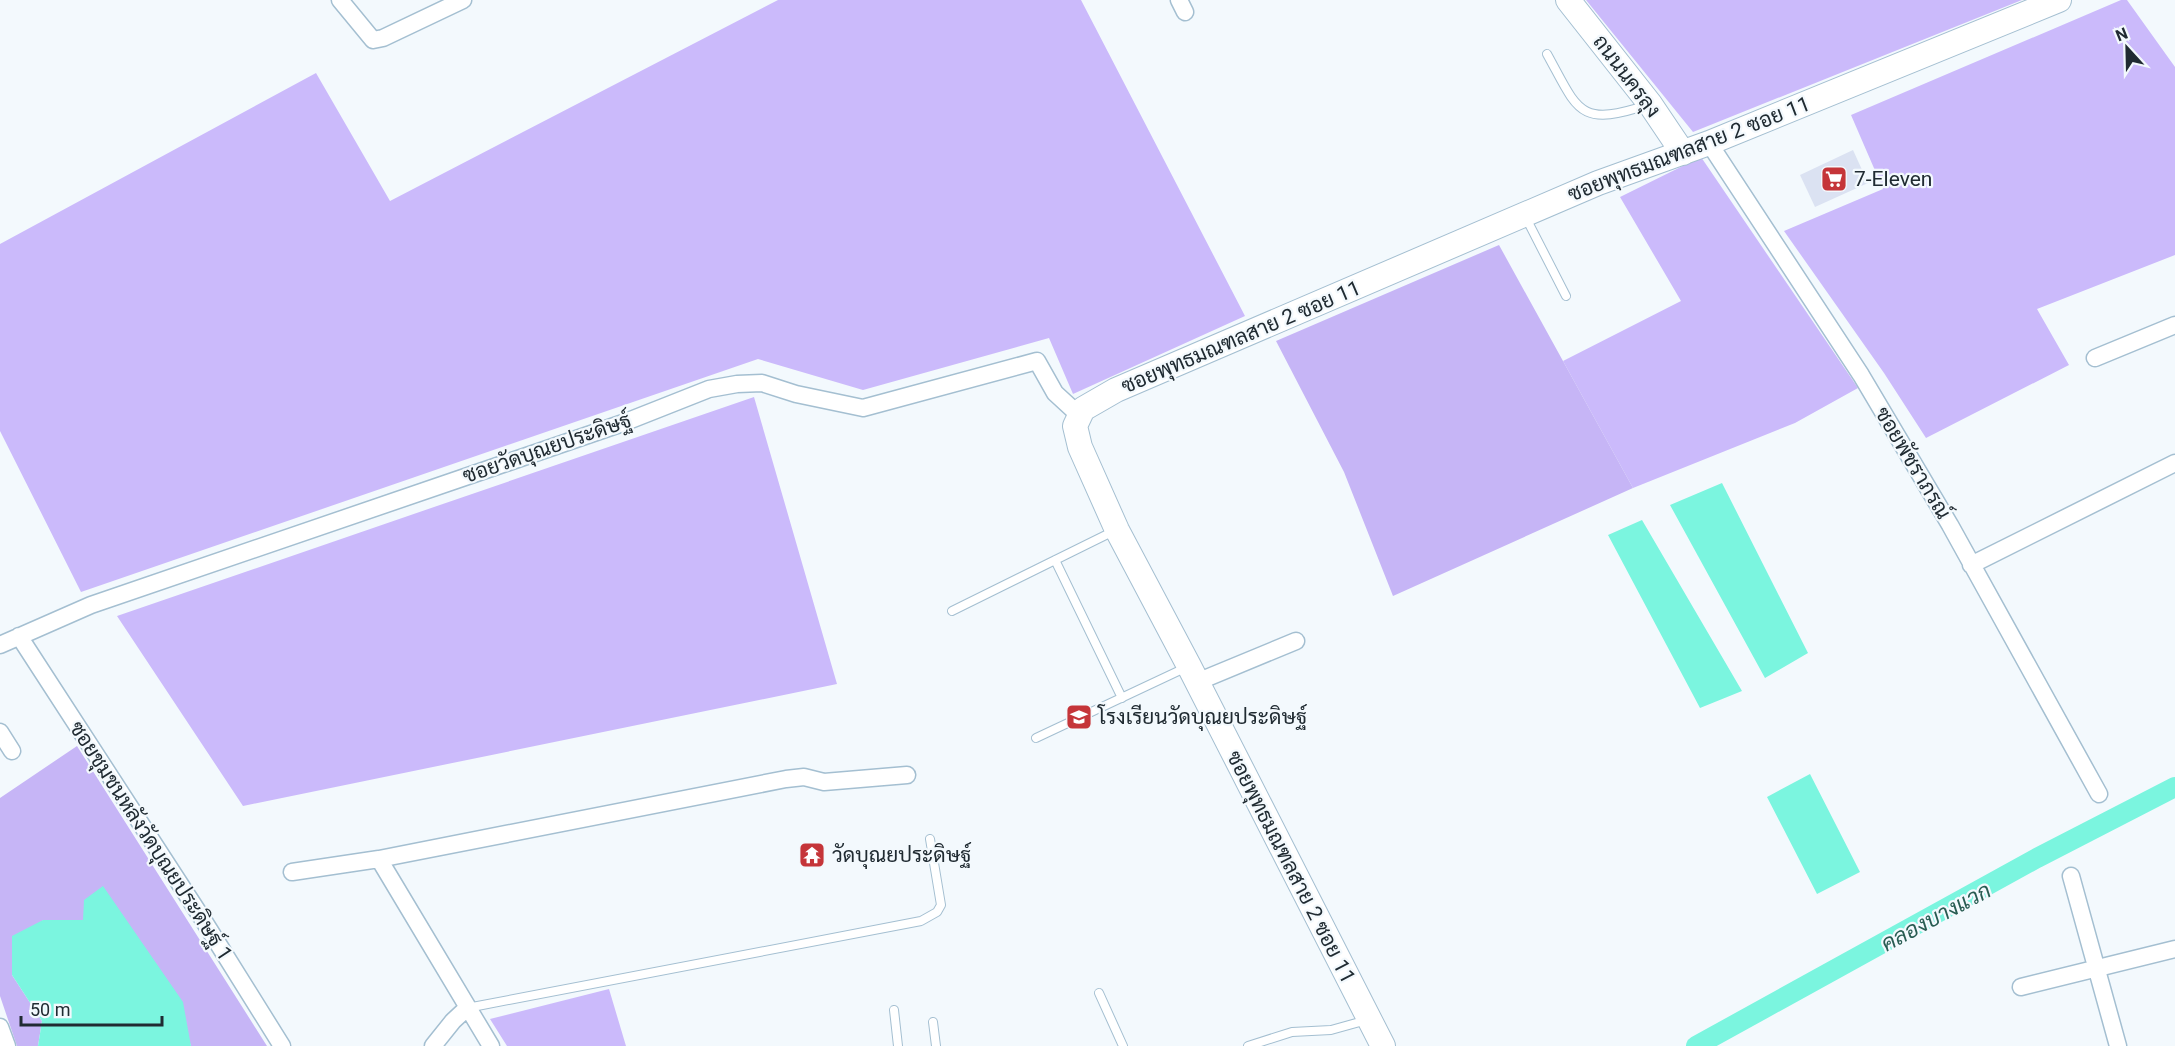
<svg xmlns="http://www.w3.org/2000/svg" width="2175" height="1046" viewBox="0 0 2175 1046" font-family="Roboto,Sarabun,sans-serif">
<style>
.green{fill:#cbbafb}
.forest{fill:#c6b5f6}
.water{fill:#7bf5df}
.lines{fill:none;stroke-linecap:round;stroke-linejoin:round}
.canal{stroke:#7bf5df;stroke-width:20}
.building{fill:#dbe2f2}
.lane-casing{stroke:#a4bfd1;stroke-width:10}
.street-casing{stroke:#a4bfd1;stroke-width:19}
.secondary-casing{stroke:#a4bfd1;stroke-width:26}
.lane{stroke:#fff;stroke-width:8}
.street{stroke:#fff;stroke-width:16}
.secondary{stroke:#fff;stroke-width:24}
.labels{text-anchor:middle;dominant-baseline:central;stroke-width:4.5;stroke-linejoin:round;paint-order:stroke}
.street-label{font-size:21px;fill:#202b32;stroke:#f3f9fd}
.poi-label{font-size:21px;fill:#202b32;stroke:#f3f9fd;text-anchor:start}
.water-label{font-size:22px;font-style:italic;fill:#285c52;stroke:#f3f9fd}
</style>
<rect width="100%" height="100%" fill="#f3f9fd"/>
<path class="green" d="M 778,0 L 1081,0 L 1245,316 L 1073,394 L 1049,338 L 863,390 L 758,359 L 81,592 L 0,431 L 0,244 L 316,73 L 390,201 Z
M 1586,0 L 2022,0 L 1693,132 Z
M 2121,0 L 2127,0 L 2175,67 L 2175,255 L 2037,309 L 2069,365 L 1926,438 L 1884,373 L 1784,231 L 1883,189 L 1851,115 Z
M 1701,157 L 1858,388 L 1795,423 L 1633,488 L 1563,361 L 1681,301 L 1620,197 Z
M 754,397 L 837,684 L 243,806 L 117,616 Z
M 609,989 L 626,1046 L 507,1046 L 490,1019 Z"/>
<path class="forest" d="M 1499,245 L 1633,488 L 1393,596 L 1344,472 L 1276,341 Z
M 77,746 L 267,1046 L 191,1046 L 189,1040 L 83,920 L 43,920 L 12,975 L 42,1021 L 38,1046 L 17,1046 L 0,996 L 0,798 Z"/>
<path class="water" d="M 1722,483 L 1808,653 L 1765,678 L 1670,505 Z
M 1642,520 L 1742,691 L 1700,708 L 1608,535 Z
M 1810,774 L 1860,872 L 1817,894 L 1767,797 Z
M 103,886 L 183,1002 L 191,1046 L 38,1046 L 42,1021 L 12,975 L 12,936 L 43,920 L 83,920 L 84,900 Z"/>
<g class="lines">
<path class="canal" d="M 1696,1046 L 2037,858 L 2175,787"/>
</g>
<path class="building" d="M 1853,150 L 1868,183 L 1815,207 L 1800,175 Z"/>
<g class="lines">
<defs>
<path id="lane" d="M 1547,54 C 1578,110 1578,128 1647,105
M 1525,216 L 1566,296
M 1055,560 L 1122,698
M 952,611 L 1116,530
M 1036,738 L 1187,667
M 1099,993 L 1123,1046
M 467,1008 L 921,921 L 937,912 L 941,905 L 930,839
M 894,1010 L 898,1046
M 933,1022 L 936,1046
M 1248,1046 L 1292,1032 L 1331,1030 L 1367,1020"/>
<path id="street" d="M 340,0 L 373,40 L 383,38 L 463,0
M 1179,0 L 1185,12
M 1709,143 L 1861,375 L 1950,525 L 2099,794
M 2095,358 L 2175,325
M 1971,565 L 2175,463
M 19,636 L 202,918 L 282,1046
M 0,645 L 91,605 L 623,423 L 709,389 L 737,384 L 762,383 L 796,394 L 863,408 L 1037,361 L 1055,393 L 1080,416
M 1197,682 L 1296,641
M 0,732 L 12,751
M 379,859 L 491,1046
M 292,872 L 379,859 L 786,779 L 804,777 L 824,782 L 907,775
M 2071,876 L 2118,1046
M 2021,987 L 2175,949
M 0,1027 L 7,1046
M 433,1046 L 453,1021 L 467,1008"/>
<path id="secondary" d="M 1568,0 L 1650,104 L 1683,153
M 1383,1046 L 1189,666 L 1117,530 L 1080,447 L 1075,426 L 1083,409 L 1116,390 L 1598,183 L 1709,143 L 2059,0"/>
</defs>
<use href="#lane" class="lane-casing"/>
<use href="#street" class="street-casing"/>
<use href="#secondary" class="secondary-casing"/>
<use href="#lane" class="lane"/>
<use href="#street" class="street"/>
<use href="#secondary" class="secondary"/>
</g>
<defs>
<symbol id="supermarket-square" viewBox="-11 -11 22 22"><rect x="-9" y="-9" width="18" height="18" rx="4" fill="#c53539" stroke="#f3f9fd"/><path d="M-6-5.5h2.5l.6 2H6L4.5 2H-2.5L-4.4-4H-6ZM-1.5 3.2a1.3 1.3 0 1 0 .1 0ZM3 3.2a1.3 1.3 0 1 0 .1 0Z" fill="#fff"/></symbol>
<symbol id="school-square" viewBox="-11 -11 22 22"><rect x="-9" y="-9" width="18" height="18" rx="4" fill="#c53539" stroke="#f3f9fd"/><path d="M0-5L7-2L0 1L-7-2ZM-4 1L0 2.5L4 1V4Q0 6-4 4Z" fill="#fff"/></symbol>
<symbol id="temple-square" viewBox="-11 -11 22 22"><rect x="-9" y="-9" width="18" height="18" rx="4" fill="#c53539" stroke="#f3f9fd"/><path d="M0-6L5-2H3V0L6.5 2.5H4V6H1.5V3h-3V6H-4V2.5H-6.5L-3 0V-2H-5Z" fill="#fff"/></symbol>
</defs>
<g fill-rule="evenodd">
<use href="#supermarket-square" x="1819" y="164" width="30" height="30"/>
<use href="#school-square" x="1064" y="702" width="30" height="30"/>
<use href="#temple-square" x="797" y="840" width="30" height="30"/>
</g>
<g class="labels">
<g class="street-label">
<text transform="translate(1627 76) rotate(53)">ถนนนครลุง</text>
<text transform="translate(1689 149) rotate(-21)">ซอยพุทธมณฑลสาย 2 ซอย 11</text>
<text transform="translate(1241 337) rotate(-23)">ซอยพุทธมณฑลสาย 2 ซอย 11</text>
<text transform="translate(547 448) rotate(-19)">ซอยวัดบุณยประดิษฐ์</text>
<text transform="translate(1913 463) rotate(59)">ซอยพัชราภรณ์</text>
<text transform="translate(151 841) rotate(57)">ซอยชุมชนหลังวัดบุณยประดิษฐ์ 1</text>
<text transform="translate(1291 867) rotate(63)">ซอยพุทธมณฑลสาย 2 ซอย 11</text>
</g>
<g class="poi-label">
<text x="1854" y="179">7-Eleven</text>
<text x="1098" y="717">โรงเรียนวัดบุณยประดิษฐ์</text>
<text x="832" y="855">วัดบุณยประดิษฐ์</text>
</g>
<g class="water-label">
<text transform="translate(1936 917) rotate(-28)">คลองบางแวก</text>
</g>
</g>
<g transform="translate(2127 48) rotate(338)" stroke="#f3f9fd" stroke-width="4.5" paint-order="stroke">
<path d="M0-4.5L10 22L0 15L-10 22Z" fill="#202b32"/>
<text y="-9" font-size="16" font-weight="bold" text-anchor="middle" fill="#202b32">N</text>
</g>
<path d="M21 1016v9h141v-9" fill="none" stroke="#202b32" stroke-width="3"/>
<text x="30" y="1016" font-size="18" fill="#202b32" stroke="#f3f9fd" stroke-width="4.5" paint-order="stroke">50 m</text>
</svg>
